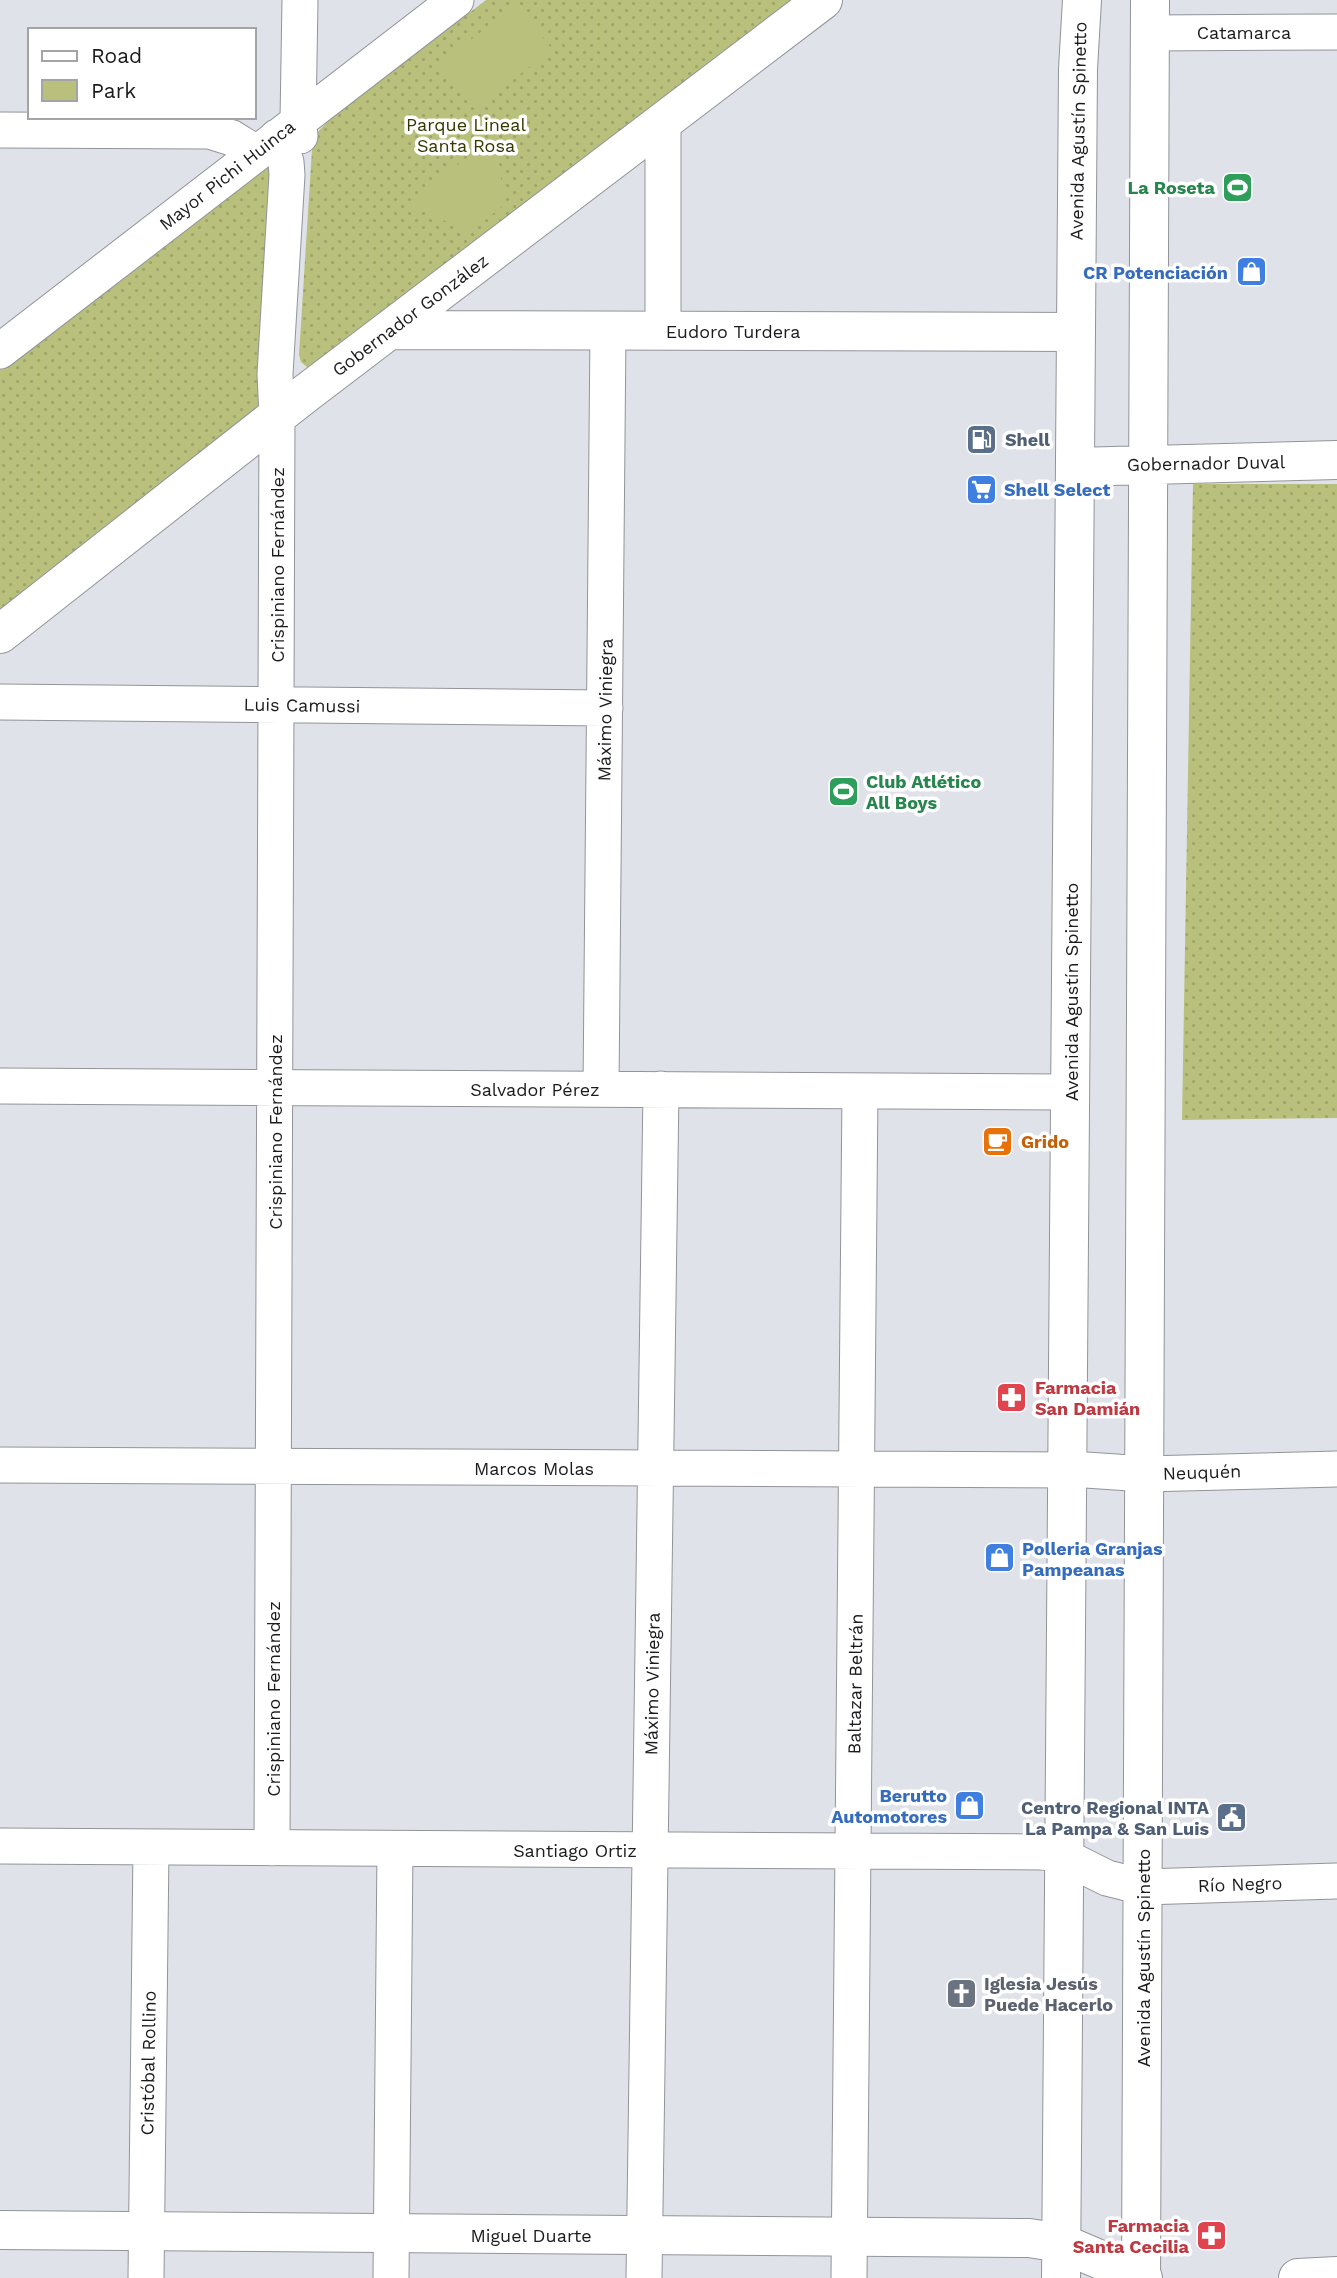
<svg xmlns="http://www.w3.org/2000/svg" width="1337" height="2278" viewBox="0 0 1337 2278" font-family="'Work Sans',sans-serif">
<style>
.green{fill:url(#green-dots)}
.pitch{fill:#b9c07b}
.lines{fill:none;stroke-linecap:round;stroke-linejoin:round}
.minor-casing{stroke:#92949b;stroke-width:37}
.major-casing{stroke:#92949b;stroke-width:40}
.minor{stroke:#fff;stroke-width:35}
.major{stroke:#fff;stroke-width:38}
.labels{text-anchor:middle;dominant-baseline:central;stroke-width:7;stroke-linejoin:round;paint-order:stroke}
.street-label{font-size:18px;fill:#1a1b1d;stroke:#fff}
.park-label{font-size:18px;fill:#353800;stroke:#fff}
.leisure-label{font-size:18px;font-weight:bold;fill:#27864d;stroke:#fff;text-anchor:end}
.shop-label{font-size:18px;font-weight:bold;fill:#366cbe;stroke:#fff;text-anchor:end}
.service-label{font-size:18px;font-weight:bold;fill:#4e5e75;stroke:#fff;text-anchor:start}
.food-label{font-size:18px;font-weight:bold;fill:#c56008;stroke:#fff;text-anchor:start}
.health-label{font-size:18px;font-weight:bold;fill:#be3a42;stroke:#fff;text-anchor:start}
.worship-label{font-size:18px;font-weight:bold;fill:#5b616d;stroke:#fff;text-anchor:start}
</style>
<defs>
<pattern id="green-dots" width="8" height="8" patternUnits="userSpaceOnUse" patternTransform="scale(1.75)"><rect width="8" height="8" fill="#b9c07b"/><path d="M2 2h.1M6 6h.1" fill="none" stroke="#9ea46a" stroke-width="1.8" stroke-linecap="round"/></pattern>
</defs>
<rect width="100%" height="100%" fill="#e0e2e9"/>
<path class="green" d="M 486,0 L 798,0 L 308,368 L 301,362 L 299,355 L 312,149 L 315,135 L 329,120 Z
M 268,166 L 272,167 L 266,401 L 0,611 L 0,370 L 260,169 Z
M 1193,484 L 1337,484 L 1337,1118 L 1182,1120 Z"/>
<path class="pitch" d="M 517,4 L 552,49 L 475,110 L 439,64 Z
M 496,135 L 504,205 L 470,232 L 407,204 Z"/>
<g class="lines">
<defs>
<path id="minor" d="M 300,0 L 298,120 L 300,136
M 1150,33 L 1337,32
M 0,130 L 210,131 L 232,138 L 256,153
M 663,331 L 663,122
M 0,351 L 456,0
M 0,702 L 605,708
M 0,1086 L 1070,1092
M 601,1089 L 608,330
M 0,1465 L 1086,1470 L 1145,1474 L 1337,1469
M 0,1846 L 1042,1852 L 1059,1854 L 1107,1878 L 1143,1887 L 1337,1881
M 272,1848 L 277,416 L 275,374 L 287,175 L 286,162 L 277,137
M 146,2278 L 151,1847
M 391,2278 L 395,1849
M 644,2278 L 661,1089
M 849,2278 L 860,1091"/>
<path id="major" d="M 391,330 L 1076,332
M 1075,467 L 1337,460
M 0,634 L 305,394 L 823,0
M 0,2230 L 1029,2238 L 1061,2243 L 1143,2278
M 1061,2278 L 1078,69 L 1082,0
M 1141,2278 L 1150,0
M 1298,2278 L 1337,2276"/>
</defs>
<use href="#minor" class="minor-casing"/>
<use href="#major" class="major-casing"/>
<use href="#minor" class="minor"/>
<use href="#major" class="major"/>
</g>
<defs>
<symbol id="stadium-square" viewBox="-11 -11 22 22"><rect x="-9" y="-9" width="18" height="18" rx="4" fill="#2e9e5b" stroke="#fff"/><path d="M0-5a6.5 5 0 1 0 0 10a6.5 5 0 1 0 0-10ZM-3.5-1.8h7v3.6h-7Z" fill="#fff"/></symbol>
<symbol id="shop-square" viewBox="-11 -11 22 22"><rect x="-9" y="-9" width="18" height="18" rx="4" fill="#3f7fe0" stroke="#fff"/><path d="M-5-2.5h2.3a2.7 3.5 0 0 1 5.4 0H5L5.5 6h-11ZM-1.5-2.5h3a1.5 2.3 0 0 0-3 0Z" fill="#fff"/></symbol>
<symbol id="fuel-square" viewBox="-11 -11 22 22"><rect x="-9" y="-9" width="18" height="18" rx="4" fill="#5c6f8a" stroke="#fff"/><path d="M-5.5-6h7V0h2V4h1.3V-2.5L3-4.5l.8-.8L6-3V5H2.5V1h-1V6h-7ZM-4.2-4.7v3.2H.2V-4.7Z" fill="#fff"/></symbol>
<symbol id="supermarket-square" viewBox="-11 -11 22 22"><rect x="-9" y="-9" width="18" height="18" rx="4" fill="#3f7fe0" stroke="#fff"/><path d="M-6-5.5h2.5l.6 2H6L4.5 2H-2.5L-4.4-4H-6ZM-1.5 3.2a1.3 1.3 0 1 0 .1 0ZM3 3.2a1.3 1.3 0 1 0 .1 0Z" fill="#fff"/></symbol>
<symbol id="cafe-square" viewBox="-11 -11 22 22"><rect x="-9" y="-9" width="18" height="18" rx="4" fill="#e8710a" stroke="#fff"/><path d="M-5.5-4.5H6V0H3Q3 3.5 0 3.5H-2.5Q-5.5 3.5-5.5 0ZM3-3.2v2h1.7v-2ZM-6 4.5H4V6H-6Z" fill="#fff"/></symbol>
<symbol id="pharmacy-square" viewBox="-11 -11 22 22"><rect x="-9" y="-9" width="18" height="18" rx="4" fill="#e0444e" stroke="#fff"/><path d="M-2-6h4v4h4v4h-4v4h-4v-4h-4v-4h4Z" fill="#fff"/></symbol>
<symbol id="civic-square" viewBox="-11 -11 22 22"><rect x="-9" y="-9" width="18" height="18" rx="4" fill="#5c6f8a" stroke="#fff"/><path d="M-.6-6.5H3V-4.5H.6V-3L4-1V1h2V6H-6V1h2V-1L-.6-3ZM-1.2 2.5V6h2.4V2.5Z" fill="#fff"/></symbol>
<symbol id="church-square" viewBox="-11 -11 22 22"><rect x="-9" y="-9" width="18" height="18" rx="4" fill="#6b7280" stroke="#fff"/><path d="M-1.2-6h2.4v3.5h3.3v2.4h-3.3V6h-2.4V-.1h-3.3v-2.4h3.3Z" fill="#fff"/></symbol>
</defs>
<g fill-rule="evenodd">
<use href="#stadium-square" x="1220" y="170" width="35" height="35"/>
<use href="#shop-square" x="1234" y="254" width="35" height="35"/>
<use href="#fuel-square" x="964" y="422" width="35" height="35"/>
<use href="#supermarket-square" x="964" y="472" width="35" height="35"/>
<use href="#stadium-square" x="826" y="774" width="35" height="35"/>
<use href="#cafe-square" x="980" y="1124" width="35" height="35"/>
<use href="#pharmacy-square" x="994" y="1380" width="35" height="35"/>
<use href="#shop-square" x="982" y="1540" width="35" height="35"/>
<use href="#shop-square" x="952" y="1788" width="35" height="35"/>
<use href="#civic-square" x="1214" y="1800" width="35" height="35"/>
<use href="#church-square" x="944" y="1976" width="35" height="35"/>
<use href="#pharmacy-square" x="1194" y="2218" width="35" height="35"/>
</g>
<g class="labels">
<g class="street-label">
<text x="1244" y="32">Catamarca</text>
<text transform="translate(1078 131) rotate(-89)">Avenida Agustín Spinetto</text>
<text transform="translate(227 175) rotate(-38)">Mayor Pichi Huinca</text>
<text transform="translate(410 315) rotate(-37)">Gobernador González</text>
<text x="733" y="331">Eudoro Turdera</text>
<text transform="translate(1206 463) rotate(-1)">Gobernador Duval</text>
<text transform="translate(277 565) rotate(-90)">Crispiniano Fernández</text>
<text transform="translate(302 705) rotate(1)">Luis Camussi</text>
<text transform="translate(605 710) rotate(-89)">Máximo Viniegra</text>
<text transform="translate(1071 992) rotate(-90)">Avenida Agustín Spinetto</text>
<text x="535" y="1089">Salvador Pérez</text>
<text transform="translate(275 1132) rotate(-90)">Crispiniano Fernández</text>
<text x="534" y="1468">Marcos Molas</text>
<text transform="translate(1202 1472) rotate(-2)">Neuquén</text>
<text transform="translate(652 1684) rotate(-89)">Máximo Viniegra</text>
<text transform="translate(855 1684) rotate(-89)">Baltazar Beltrán</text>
<text transform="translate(273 1699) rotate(-90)">Crispiniano Fernández</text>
<text x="575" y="1850">Santiago Ortiz</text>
<text transform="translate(1240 1884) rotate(-2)">Río Negro</text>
<text transform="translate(1143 1958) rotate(-90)">Avenida Agustín Spinetto</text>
<text transform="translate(148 2063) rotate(-89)">Cristóbal Rollino</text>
<text x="531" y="2235">Miguel Duarte</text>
</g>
<g class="park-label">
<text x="466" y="124">Parque Lineal<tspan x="466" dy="21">Santa Rosa</tspan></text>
</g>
<g class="leisure-label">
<text x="1215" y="187">La Roseta</text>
<text x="866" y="781" text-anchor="start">Club Atlético<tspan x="866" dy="21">All Boys</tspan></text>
</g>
<g class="shop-label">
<text x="1228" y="272">CR Potenciación</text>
<text x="1004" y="489" text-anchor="start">Shell Select</text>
<text x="1022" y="1548" text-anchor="start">Polleria Granjas<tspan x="1022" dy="21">Pampeanas</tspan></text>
<text x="947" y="1795">Berutto<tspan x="947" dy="21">Automotores</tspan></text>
</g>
<g class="service-label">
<text x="1005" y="439">Shell</text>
<text x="1209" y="1807" text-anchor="end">Centro Regional INTA<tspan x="1209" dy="21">La Pampa &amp; San Luis</tspan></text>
</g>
<g class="food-label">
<text x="1021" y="1141">Grido</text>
</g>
<g class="health-label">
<text x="1035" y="1387">Farmacia<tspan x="1035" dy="21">San Damián</tspan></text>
<text x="1189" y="2225" text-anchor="end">Farmacia<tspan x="1189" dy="21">Santa Cecilia</tspan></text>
</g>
<g class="worship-label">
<text x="984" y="1983">Iglesia Jesús<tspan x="984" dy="21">Puede Hacerlo</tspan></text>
</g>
</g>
<rect x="28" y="28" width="228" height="91" fill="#ffffff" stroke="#a3a4a5" stroke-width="2"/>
<rect x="42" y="51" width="35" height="10" fill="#ffffff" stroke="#a3a4a5" stroke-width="2"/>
<text x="91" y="63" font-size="21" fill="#1a1b1d">Road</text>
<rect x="42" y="80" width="35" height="21" fill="#b9c07b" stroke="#a3a4a5" stroke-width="2"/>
<text x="91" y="98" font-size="21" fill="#1a1b1d">Park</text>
</svg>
